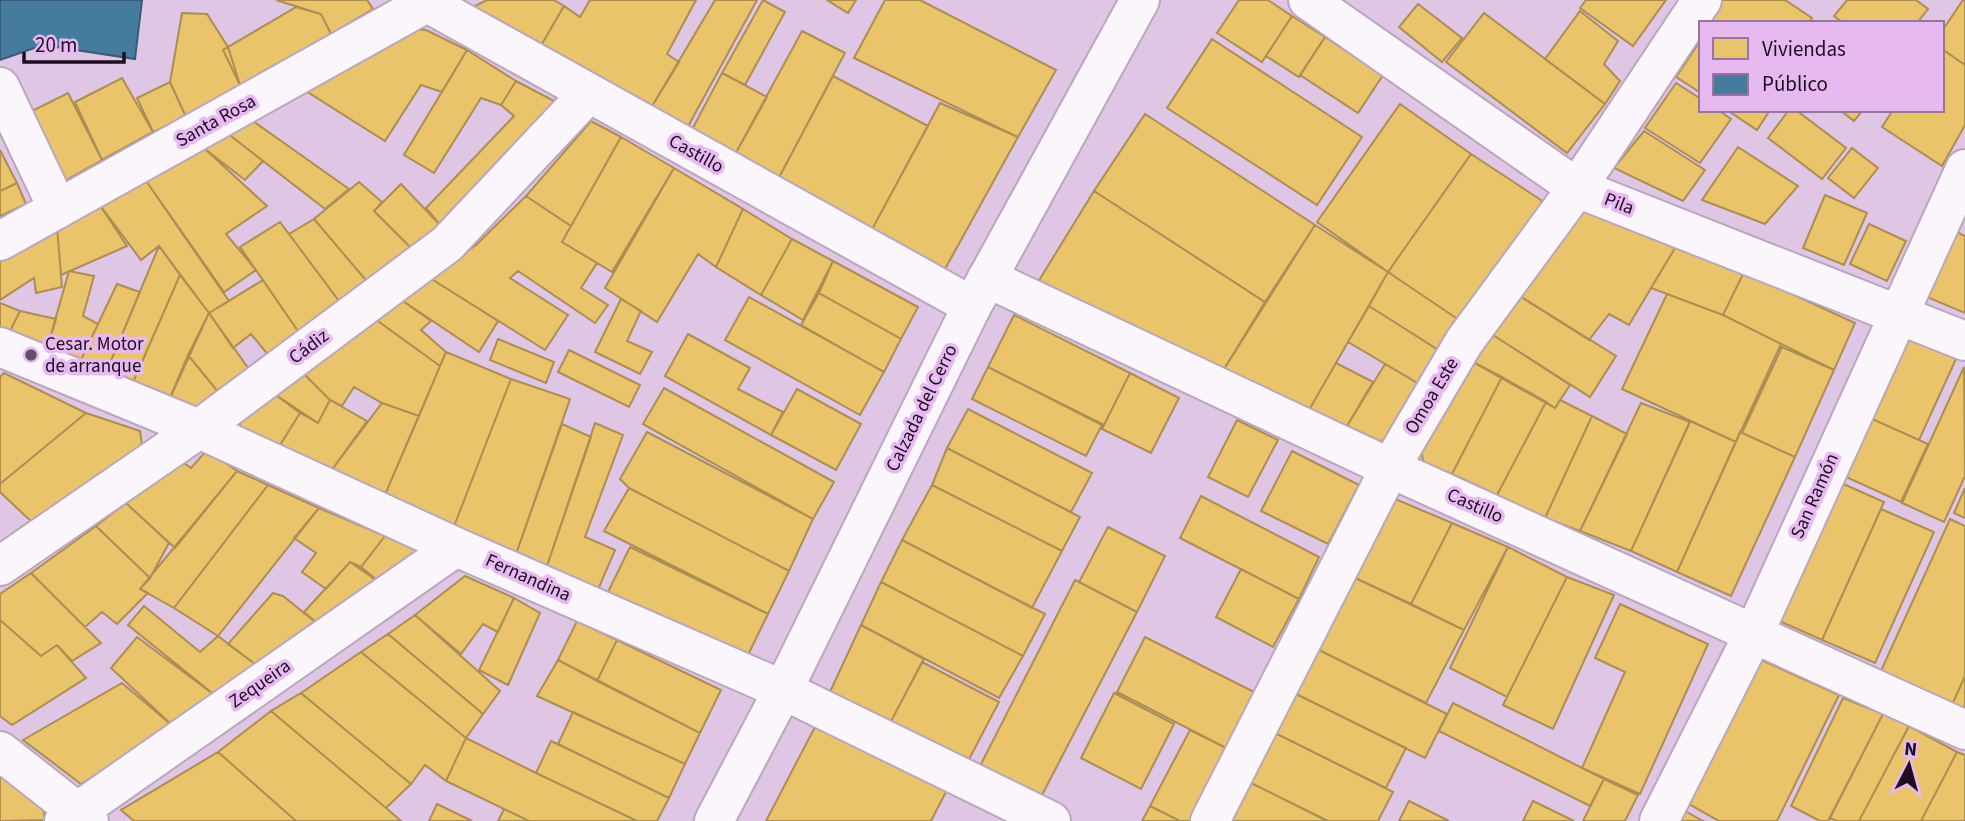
<svg xmlns="http://www.w3.org/2000/svg" width="1965" height="821" viewBox="0 0 1965 821" font-family="'Source Sans 3',sans-serif">
<style>
.homes{fill:#e9c46a;stroke:#ac8d54;stroke-width:2}
.public{fill:#457b9d;stroke:#3a5a78;stroke-width:2}
.lines{fill:none;stroke-linecap:round;stroke-linejoin:round}
.minor-casing{stroke:#baa6bd;stroke-width:42}
.major-casing{stroke:#baa6bd;stroke-width:42}
.minor{stroke:#faf6fb;stroke-width:38}
.major{stroke:#faf6fb;stroke-width:38}
.poi-dot{fill:#624e66;stroke:#e7b9f1;stroke-width:2.5}
.labels{text-anchor:middle;dominant-baseline:central;stroke-width:7;stroke-linejoin:round;paint-order:stroke}
.street-label{font-size:19px;fill:#1f0e22;stroke:#e7b9f1}
.poi-label{font-size:19px;fill:#1f0e22;stroke:#e7b9f1;text-anchor:start}
</style>
<rect width="100%" height="100%" fill="#dfc6e4"/>
<path class="homes" d="M 276,0 L 367,0 L 373,9 L 331,34 L 321,14 Z
M 487,0 L 554,0 L 564,6 L 542,44 L 473,7 Z
M 590,0 L 696,0 L 667,54 L 679,62 L 651,108 L 542,44 L 564,6 L 580,17 Z
M 715,0 L 757,0 L 686,130 L 651,108 Z
M 763,0 L 785,12 L 745,85 L 722,73 Z
M 827,0 L 856,0 L 848,13 Z
M 885,0 L 920,0 L 1056,70 L 1018,137 L 854,58 Z
M 1239,0 L 1268,0 L 1292,16 L 1262,62 L 1217,33 Z
M 1586,0 L 1666,0 L 1633,46 L 1580,8 Z
M 1722,0 L 1785,0 L 1812,18 L 1809,23 L 1711,23 L 1708,21 Z
M 1847,0 L 1916,0 L 1928,9 L 1917,23 L 1843,23 L 1834,16 Z
M 1963,0 L 1965,0 L 1965,65 L 1942,49 L 1942,31 Z
M 1418,4 L 1462,38 L 1442,62 L 1399,27 Z
M 296,7 L 321,14 L 331,34 L 240,85 L 223,50 Z
M 1580,11 L 1618,41 L 1604,64 L 1620,81 L 1605,104 L 1545,59 Z
M 182,13 L 207,14 L 228,47 L 240,85 L 186,117 L 170,82 Z
M 1484,13 L 1605,104 L 1567,153 L 1446,62 Z
M 1292,16 L 1325,37 L 1299,77 L 1266,56 Z
M 406,29 L 426,30 L 467,50 L 442,92 L 421,85 L 385,141 L 306,91 Z
M 802,31 L 845,53 L 776,183 L 732,160 Z
M 1325,37 L 1383,75 L 1358,113 L 1300,75 Z
M 1212,39 L 1362,137 L 1317,205 L 1167,108 Z
M 1701,40 L 1701,93 L 1676,77 Z
M 1942,49 L 1965,65 L 1965,125 L 1942,166 L 1882,127 L 1893,110 L 1942,110 Z
M 467,50 L 516,81 L 501,105 L 481,98 L 434,173 L 404,155 Z
M 722,73 L 767,97 L 732,160 L 688,137 Z
M 833,76 L 928,126 L 870,233 L 776,183 Z
M 122,78 L 153,132 L 102,160 L 75,102 Z
M 516,81 L 556,102 L 441,226 L 426,208 L 514,116 L 501,105 Z
M 170,82 L 186,117 L 153,132 L 137,98 Z
M 1676,83 L 1701,99 L 1701,110 L 1718,110 L 1731,119 L 1700,163 L 1645,128 Z
M 68,93 L 102,160 L 61,183 L 28,113 Z
M 940,103 L 1018,137 L 945,269 L 870,233 Z
M 1400,104 L 1471,154 L 1388,272 L 1317,222 Z
M 1727,110 L 1770,110 L 1757,130 Z
M 1789,110 L 1796,110 L 1846,148 L 1822,179 L 1768,138 Z
M 1840,110 L 1863,110 L 1854,121 Z
M 1145,114 L 1315,225 L 1265,302 L 1094,191 Z
M 253,121 L 349,189 L 325,209 L 227,133 Z
M 591,121 L 621,137 L 571,226 L 526,196 Z
M 1644,131 L 1705,170 L 1683,201 L 1614,168 Z
M 227,133 L 263,161 L 245,180 L 205,149 Z
M 621,137 L 674,168 L 612,272 L 562,242 Z
M 1738,147 L 1798,186 L 1765,224 L 1702,200 Z
M 1852,148 L 1878,168 L 1854,198 L 1828,178 Z
M 205,149 L 267,206 L 226,234 L 256,270 L 224,292 L 144,178 Z
M 0,150 L 17,183 L 0,191 Z
M 1471,154 L 1541,200 L 1543,209 L 1459,320 L 1388,272 Z
M 674,168 L 743,209 L 716,267 L 698,254 L 657,322 L 605,288 Z
M 144,178 L 229,301 L 209,313 L 159,246 L 141,260 L 99,204 Z
M 359,182 L 382,202 L 374,211 L 416,253 L 370,285 L 314,219 Z
M 17,183 L 26,204 L 0,216 L 0,191 Z
M 401,184 L 441,226 L 416,253 L 374,211 Z
M 1094,191 L 1265,302 L 1221,374 L 1038,282 Z
M 1825,195 L 1867,213 L 1844,265 L 1803,248 Z
M 526,196 L 571,226 L 562,242 L 597,263 L 581,288 L 608,305 L 595,323 L 518,271 L 510,278 L 568,315 L 545,350 L 430,278 L 476,245 Z
M 99,204 L 127,246 L 61,275 L 57,227 Z
M 1578,207 L 1675,248 L 1629,325 L 1609,314 L 1589,340 L 1518,295 Z
M 743,209 L 792,239 L 761,295 L 716,267 Z
M 314,219 L 370,285 L 342,305 L 289,234 Z
M 280,222 L 342,305 L 300,334 L 240,247 Z
M 1869,224 L 1906,241 L 1887,281 L 1850,264 Z
M 1315,225 L 1388,272 L 1309,410 L 1221,374 Z
M 57,227 L 62,287 L 36,293 L 34,278 L 0,300 L 0,261 Z
M 1955,231 L 1965,236 L 1965,313 L 1927,297 Z
M 792,239 L 833,261 L 803,320 L 761,295 Z
M 159,246 L 180,275 L 131,387 L 105,375 Z
M 1675,248 L 1744,272 L 1723,315 L 1651,288 Z
M 833,261 L 918,307 L 901,339 L 819,293 Z
M 69,271 L 94,276 L 83,316 L 98,324 L 80,362 L 47,349 Z
M 1388,272 L 1459,320 L 1440,351 L 1369,306 Z
M 1744,272 L 1855,323 L 1834,370 L 1723,315 Z
M 180,275 L 209,313 L 167,405 L 131,387 Z
M 430,278 L 498,321 L 479,352 L 400,299 Z
M 263,280 L 300,334 L 269,356 L 251,334 L 233,348 L 209,313 Z
M 117,284 L 140,292 L 105,375 L 80,362 Z
M 819,293 L 901,339 L 884,372 L 801,325 Z
M 1667,294 L 1723,315 L 1781,344 L 1736,442 L 1622,389 Z
M 1518,295 L 1616,356 L 1590,397 L 1493,335 Z
M 749,297 L 884,372 L 860,415 L 725,340 Z
M 400,299 L 431,321 L 421,330 L 446,352 L 440,366 L 371,316 Z
M 621,299 L 641,311 L 627,341 L 652,352 L 640,374 L 595,352 Z
M 0,303 L 20,311 L 8,335 L 0,331 Z
M 1369,306 L 1440,351 L 1421,385 L 1348,342 Z
M 20,311 L 56,319 L 47,349 L 8,335 Z
M 209,313 L 251,372 L 219,393 L 188,355 Z
M 1014,315 L 1130,373 L 1104,425 L 988,367 Z
M 371,316 L 440,366 L 419,416 L 382,403 L 354,387 L 342,406 L 330,400 L 301,371 Z
M 688,334 L 750,368 L 738,389 L 783,412 L 771,435 L 665,376 Z
M 1493,335 L 1570,385 L 1555,408 L 1471,361 Z
M 1907,337 L 1956,359 L 1919,440 L 1870,418 Z
M 498,339 L 554,362 L 546,383 L 490,360 Z
M 1782,347 L 1834,370 L 1795,457 L 1742,433 Z
M 569,350 L 640,385 L 629,407 L 558,372 Z
M 446,352 L 511,379 L 453,529 L 384,497 Z
M 188,355 L 219,393 L 192,417 L 167,405 Z
M 1471,361 L 1502,377 L 1452,474 L 1423,462 L 1421,446 Z
M 1336,363 L 1373,382 L 1347,426 L 1309,410 Z
M 1385,364 L 1421,385 L 1382,442 L 1347,426 Z
M 988,367 L 1102,425 L 1086,456 L 972,399 Z
M 1964,367 L 1965,476 L 1944,522 L 1902,503 Z
M 301,371 L 330,400 L 318,423 L 273,393 Z
M 4,373 L 86,413 L 0,484 L 0,377 Z
M 1130,373 L 1179,398 L 1151,453 L 1102,429 Z
M 1502,377 L 1546,402 L 1497,495 L 1452,474 Z
M 511,379 L 570,399 L 515,557 L 453,529 Z
M 664,388 L 834,482 L 813,519 L 643,424 Z
M 797,389 L 861,424 L 836,470 L 771,435 Z
M 273,393 L 300,413 L 280,445 L 240,427 L 240,414 Z
M 330,400 L 367,421 L 331,471 L 280,445 L 300,413 L 318,423 Z
M 1560,400 L 1592,416 L 1545,518 L 1497,495 L 1546,402 L 1555,408 Z
M 382,403 L 419,416 L 384,497 L 331,471 Z
M 1641,403 L 1690,422 L 1631,551 L 1580,531 Z
M 968,409 L 1092,473 L 1071,512 L 947,448 Z
M 86,413 L 140,431 L 142,445 L 36,526 L 0,492 L 0,484 Z
M 1592,416 L 1627,434 L 1580,531 L 1545,518 Z
M 1870,418 L 1928,444 L 1901,502 L 1844,476 Z
M 1237,420 L 1278,440 L 1248,497 L 1208,477 Z
M 1690,421 L 1736,442 L 1677,572 L 1631,551 Z
M 595,423 L 623,435 L 585,537 L 615,550 L 597,592 L 546,569 Z
M 562,424 L 591,437 L 546,569 L 515,557 Z
M 647,432 L 813,519 L 789,571 L 629,488 L 620,479 Z
M 1740,432 L 1795,457 L 1731,596 L 1677,572 Z
M 947,448 L 1080,517 L 1062,551 L 932,485 Z
M 207,450 L 237,471 L 175,548 L 126,503 L 177,458 L 191,468 Z
M 1292,451 L 1359,485 L 1328,544 L 1261,511 Z
M 237,471 L 268,485 L 174,608 L 140,589 Z
M 1839,482 L 1884,502 L 1822,640 L 1777,620 Z
M 268,485 L 319,508 L 218,636 L 174,608 Z
M 932,485 L 1062,551 L 1032,608 L 902,540 Z
M 629,488 L 789,571 L 768,614 L 604,531 Z
M 1965,488 L 1965,518 L 1954,513 Z
M 1201,496 L 1319,557 L 1299,599 L 1180,538 Z
M 1388,496 L 1452,523 L 1411,604 L 1349,575 Z
M 126,503 L 169,543 L 150,578 L 96,526 Z
M 319,508 L 385,536 L 361,567 L 350,562 L 326,589 L 302,572 L 316,553 L 294,538 Z
M 1881,509 L 1934,532 L 1875,663 L 1822,640 Z
M 1950,519 L 1965,526 L 1965,676 L 1952,705 L 1880,673 Z
M 1452,523 L 1508,547 L 1464,630 L 1411,604 Z
M 96,526 L 150,578 L 140,589 L 148,593 L 117,624 L 102,612 L 85,627 L 31,573 Z
M 1108,527 L 1165,556 L 1137,612 L 1079,582 Z
M 385,536 L 429,556 L 383,585 L 361,567 Z
M 902,540 L 1045,614 L 1023,656 L 881,582 Z
M 630,547 L 768,614 L 745,661 L 607,594 Z
M 1508,547 L 1567,577 L 1507,697 L 1450,668 Z
M 350,562 L 383,585 L 324,629 L 304,612 Z
M 1241,569 L 1299,599 L 1273,647 L 1216,617 Z
M 31,573 L 101,643 L 72,661 L 57,645 L 41,656 L 0,620 L 0,594 Z
M 1349,575 L 1464,630 L 1426,703 L 1313,647 Z
M 465,576 L 514,598 L 498,632 L 483,624 L 461,654 L 415,615 Z
M 1567,577 L 1614,595 L 1553,729 L 1503,705 Z
M 1075,580 L 1137,612 L 1041,797 L 980,766 Z
M 881,582 L 1023,656 L 999,698 L 861,625 Z
M 273,593 L 283,596 L 324,629 L 259,667 L 228,644 Z
M 514,598 L 540,613 L 508,685 L 479,670 Z
M 1620,604 L 1708,644 L 1640,794 L 1582,768 L 1625,672 L 1595,658 Z
M 144,606 L 200,652 L 218,636 L 259,667 L 217,697 L 128,625 Z
M 415,615 L 500,691 L 483,714 L 388,634 Z
M 0,620 L 41,656 L 57,645 L 86,678 L 12,725 L 0,716 Z
M 577,621 L 617,640 L 597,681 L 558,660 Z
M 861,625 L 924,659 L 889,725 L 829,694 Z
M 388,634 L 483,714 L 466,738 L 361,652 Z
M 137,637 L 217,697 L 174,727 L 111,668 Z
M 1145,637 L 1258,694 L 1230,750 L 1117,692 Z
M 617,640 L 721,690 L 700,733 L 597,681 Z
M 1313,647 L 1447,714 L 1425,758 L 1290,691 Z
M 361,652 L 466,738 L 446,781 L 425,765 L 411,784 L 301,693 Z
M 1759,659 L 1839,695 L 1777,821 L 1719,821 L 1689,804 Z
M 558,660 L 700,733 L 685,764 L 537,696 Z
M 922,662 L 999,702 L 966,765 L 889,725 Z
M 1965,676 L 1965,711 L 1952,705 Z
M 122,683 L 174,727 L 81,784 L 23,740 Z
M 1290,691 L 1406,748 L 1386,788 L 1271,731 Z
M 301,693 L 411,784 L 386,808 L 271,711 Z
M 1114,693 L 1174,724 L 1141,789 L 1081,758 Z
M 1843,698 L 1883,714 L 1828,821 L 1820,821 L 1791,806 Z
M 1453,703 L 1604,779 L 1590,806 L 1439,731 Z
M 271,711 L 386,808 L 401,821 L 296,821 L 218,752 Z
M 573,712 L 685,764 L 669,798 L 558,744 Z
M 1883,714 L 1909,726 L 1859,821 L 1837,821 L 1830,818 Z
M 817,723 L 947,790 L 931,821 L 766,821 Z
M 1909,726 L 1957,752 L 1921,821 L 1859,821 Z
M 1190,730 L 1230,750 L 1193,821 L 1180,821 L 1150,806 Z
M 1271,731 L 1393,792 L 1378,821 L 1327,821 L 1245,780 Z
M 466,738 L 536,773 L 637,821 L 529,821 L 446,781 Z
M 551,741 L 669,798 L 657,821 L 637,821 L 536,773 Z
M 218,752 L 296,821 L 134,821 L 121,810 Z
M 1957,752 L 1965,755 L 1965,821 L 1921,821 Z
M 0,776 L 43,808 L 45,820 L 0,821 Z
M 1604,779 L 1638,795 L 1625,821 L 1583,821 Z
M 1245,780 L 1328,821 L 1225,821 Z
M 1409,801 L 1449,821 L 1399,821 Z
M 1533,801 L 1574,821 L 1523,821 Z
M 437,804 L 472,821 L 429,821 Z
M 1150,806 L 1180,821 L 1142,821 Z
M 504,809 L 529,821 L 498,821 Z
M 1685,811 L 1703,821 L 1680,821 Z"/>
<path class="public" d="M 0,0 L 142,0 L 135,59 L 43,45 L 0,60 Z"/>
<g class="lines">
<defs>
<path id="minor" d="M 422,0 L 972,306
M 1308,0 L 1577,188 L 1965,341
M 0,87 L 58,209
M 0,241 L 432,0
M 987,278 L 1390,468 L 1965,730
M 0,347 L 199,429 L 456,547 L 783,690 L 1051,821
M 0,566 L 199,429 L 447,244 L 588,94
M 0,751 L 89,821
M 64,821 L 456,547
M 1210,821 L 1390,468 L 1464,342 L 1577,188 L 1702,0
M 1659,821 L 1755,631 L 1965,169"/>
<path id="major" d="M 714,821 L 783,690 L 972,306 L 1140,0"/>
</defs>
<use href="#minor" class="minor-casing"/>
<use href="#major" class="major-casing"/>
<use href="#minor" class="minor"/>
<use href="#major" class="major"/>
</g>
<circle class="poi-dot" cx="31" cy="355" r="7"/>
<g class="labels">
<g class="street-label">
<text transform="translate(216 121) rotate(-29)">Santa Rosa</text>
<text transform="translate(696 154) rotate(29)">Castillo</text>
<text transform="translate(1619 204) rotate(21)">Pila</text>
<text transform="translate(309 347) rotate(-37)">Cádiz</text>
<text transform="translate(1432 396) rotate(-59)">Omoa Este</text>
<text transform="translate(922 408) rotate(-64)">Calzada del Cerro</text>
<text transform="translate(1815 496) rotate(-66)">San Ramón</text>
<text transform="translate(1475 506) rotate(24)">Castillo</text>
<text transform="translate(528 578) rotate(24)">Fernandina</text>
<text transform="translate(260 684) rotate(-35)">Zequeira</text>
</g>
<g class="poi-label">
<text x="45" y="344">Cesar. Motor<tspan x="45" dy="22">de arranque</tspan></text>
</g>
</g>
<rect x="1699" y="21" width="245" height="91" fill="#e7b9f1" stroke="#97759e" stroke-width="2"/>
<rect x="1713" y="38" width="35" height="21" fill="#e9c46a" stroke="#97759e" stroke-width="2"/>
<text x="1762" y="56" font-size="21" fill="#1f0e22">Viviendas</text>
<rect x="1713" y="74" width="35" height="21" fill="#457b9d" stroke="#97759e" stroke-width="2"/>
<text x="1762" y="91" font-size="21" fill="#1f0e22">Público</text>
<g transform="translate(1909 765) rotate(6)" stroke="#e7b9f1" stroke-width="5" paint-order="stroke">
<path d="M0-5L12 26L0 18L-12 26Z" fill="#1f0e22"/>
<text y="-10" font-size="19" font-weight="bold" text-anchor="middle" fill="#1f0e22">N</text>
</g>
<path d="M24 52v10h100v-10" fill="none" stroke="#1f0e22" stroke-width="3.5"/>
<text x="35" y="52" font-size="21" fill="#1f0e22" stroke="#e7b9f1" stroke-width="5" paint-order="stroke">20 m</text>
</svg>
